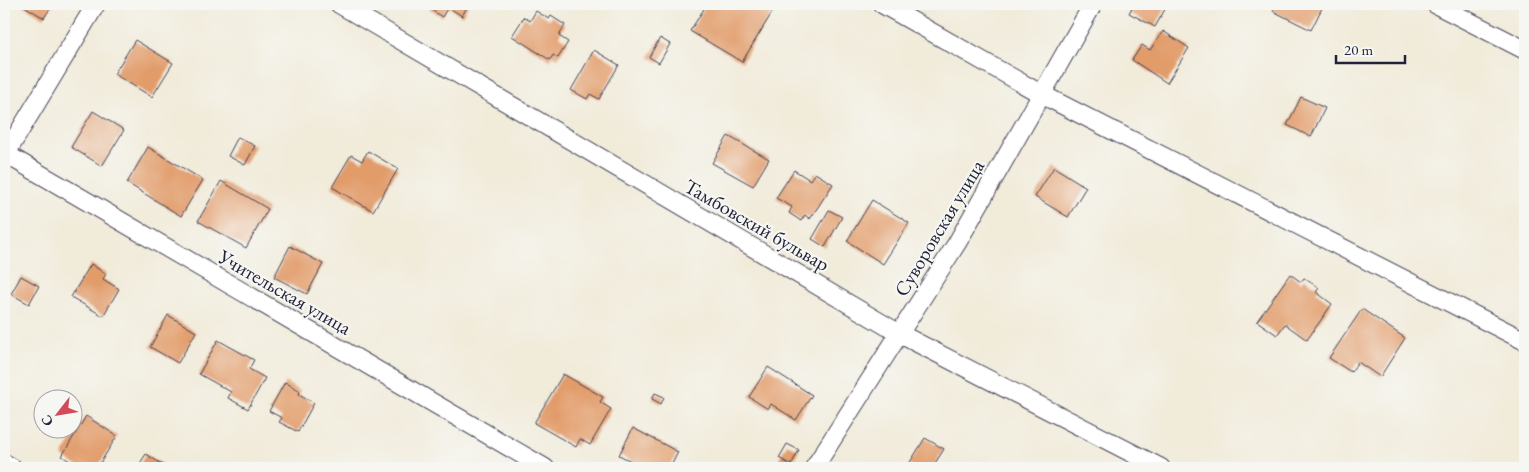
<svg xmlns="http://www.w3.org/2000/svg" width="1529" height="472" viewBox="0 0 1529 472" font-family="'EB Garamond',serif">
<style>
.building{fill:#e29c6b}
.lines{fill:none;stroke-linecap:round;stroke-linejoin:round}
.minor-casing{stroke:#414053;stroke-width:20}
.minor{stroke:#fff;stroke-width:18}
.labels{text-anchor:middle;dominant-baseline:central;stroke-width:4.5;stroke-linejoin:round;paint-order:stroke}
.street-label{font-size:20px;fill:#22223b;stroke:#f6f6f2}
</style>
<rect width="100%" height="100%" fill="#f6f6f2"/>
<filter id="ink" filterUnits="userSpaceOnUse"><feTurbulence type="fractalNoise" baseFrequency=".02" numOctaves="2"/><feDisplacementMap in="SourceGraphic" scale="10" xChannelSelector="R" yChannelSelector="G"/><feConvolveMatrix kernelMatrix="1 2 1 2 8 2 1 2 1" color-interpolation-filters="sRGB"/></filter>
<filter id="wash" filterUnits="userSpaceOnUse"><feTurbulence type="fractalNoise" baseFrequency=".0096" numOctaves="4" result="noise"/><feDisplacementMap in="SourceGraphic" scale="20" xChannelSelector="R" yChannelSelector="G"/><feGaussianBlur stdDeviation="1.12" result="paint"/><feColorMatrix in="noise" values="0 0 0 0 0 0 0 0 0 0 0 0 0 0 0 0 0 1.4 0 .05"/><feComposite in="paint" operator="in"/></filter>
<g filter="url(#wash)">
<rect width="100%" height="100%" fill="#f1ebda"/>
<g id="blocks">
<path class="building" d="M 21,4 L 53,4 L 44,18 Z
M 429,4 L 469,4 L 462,16 L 448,7 L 442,17 L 427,7 Z
M 707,4 L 761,4 L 773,11 L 742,62 L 690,31 Z
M 1134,4 L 1168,4 L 1155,27 L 1129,13 Z
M 1277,4 L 1324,4 L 1311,30 L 1273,11 Z
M 536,11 L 549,19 L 551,16 L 565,25 L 559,36 L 568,42 L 558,58 L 553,55 L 550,60 L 512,36 L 524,17 L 530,21 Z
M 1163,31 L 1189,48 L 1167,83 L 1132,60 L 1142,45 L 1150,50 Z
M 660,38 L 670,44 L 659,63 L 649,57 Z
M 135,40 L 173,63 L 152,97 L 114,74 Z
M 594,50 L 619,65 L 599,99 L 590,94 L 587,99 L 571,90 Z
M 1301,97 L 1325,108 L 1311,137 L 1287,125 Z
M 93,111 L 124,130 L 102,166 L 71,147 Z
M 728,136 L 769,159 L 753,186 L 712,163 Z
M 238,137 L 255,146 L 245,165 L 228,156 Z
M 148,147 L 203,180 L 181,216 L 127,183 Z
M 368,151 L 398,169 L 373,211 L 332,187 L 351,155 L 362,161 Z
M 1054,167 L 1086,187 L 1068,217 L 1035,197 Z
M 794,170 L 810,180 L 815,173 L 833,184 L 810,219 L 805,215 L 801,221 L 789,213 L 792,207 L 776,198 Z
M 221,181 L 268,209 L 246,248 L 198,221 Z
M 872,200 L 909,223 L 883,264 L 847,241 Z
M 829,210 L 842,217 L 825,247 L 812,239 Z
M 290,246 L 323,264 L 307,294 L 274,277 Z
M 91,264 L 106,274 L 103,279 L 119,289 L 103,316 L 71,297 Z
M 1290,274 L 1301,282 L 1304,278 L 1319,288 L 1316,292 L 1332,304 L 1307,340 L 1285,324 L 1277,335 L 1257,321 Z
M 21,276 L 39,286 L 29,304 L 11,294 Z
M 1362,309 L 1405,338 L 1380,377 L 1358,362 L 1351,372 L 1329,358 Z
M 168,315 L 196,332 L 178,363 L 150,347 Z
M 218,340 L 254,360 L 249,369 L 265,378 L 248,409 L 228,398 L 231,392 L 199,374 Z
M 768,367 L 812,395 L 796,420 L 771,404 L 768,409 L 749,397 Z
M 563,374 L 603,397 L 600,402 L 611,409 L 590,445 L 580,439 L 576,447 L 534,423 Z
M 285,382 L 300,391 L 299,394 L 314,403 L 298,432 L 279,422 L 282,418 L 269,411 Z
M 655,393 L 664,397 L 661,404 L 652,399 Z
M 86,416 L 117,436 L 97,468 L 80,468 L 62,456 Z
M 633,428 L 678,452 L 670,468 L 645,468 L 619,455 Z
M 925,438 L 944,449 L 932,468 L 916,468 L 909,464 Z
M 787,444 L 799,450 L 791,465 L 779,458 Z
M 146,454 L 168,468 L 137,468 Z"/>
</g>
</g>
<g filter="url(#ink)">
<use href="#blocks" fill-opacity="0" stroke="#414053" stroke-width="1"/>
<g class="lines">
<defs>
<path id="minor" d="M 339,4 L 900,334 L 1161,468
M 882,4 L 1041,94 L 1525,341
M 1435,4 L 1525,50
M 4,153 L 545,468
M 4,157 L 96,4
M 4,463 L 13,468
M 814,468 L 957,243 L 1093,4"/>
</defs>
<use href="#minor" class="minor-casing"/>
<use href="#minor" class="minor"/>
</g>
</g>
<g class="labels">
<g class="street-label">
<text transform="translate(757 225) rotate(30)">Тамбовский бульвар</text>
<text transform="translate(939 228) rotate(-59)">Суворовская улица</text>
<text transform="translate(285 292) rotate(30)">Учительская улица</text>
</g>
</g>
<rect width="1529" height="472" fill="none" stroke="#f6f6f2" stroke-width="20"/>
<g transform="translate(58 414) rotate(239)"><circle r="24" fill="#f6f6f2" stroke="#a1a1a9"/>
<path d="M0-4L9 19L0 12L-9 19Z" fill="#d1495b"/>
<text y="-8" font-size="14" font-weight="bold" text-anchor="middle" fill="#22223b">С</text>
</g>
<path d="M1336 55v8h69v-8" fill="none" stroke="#22223b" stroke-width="2.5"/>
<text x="1344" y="55" font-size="15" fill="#22223b" stroke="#f6f6f2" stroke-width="4" paint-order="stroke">20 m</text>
</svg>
